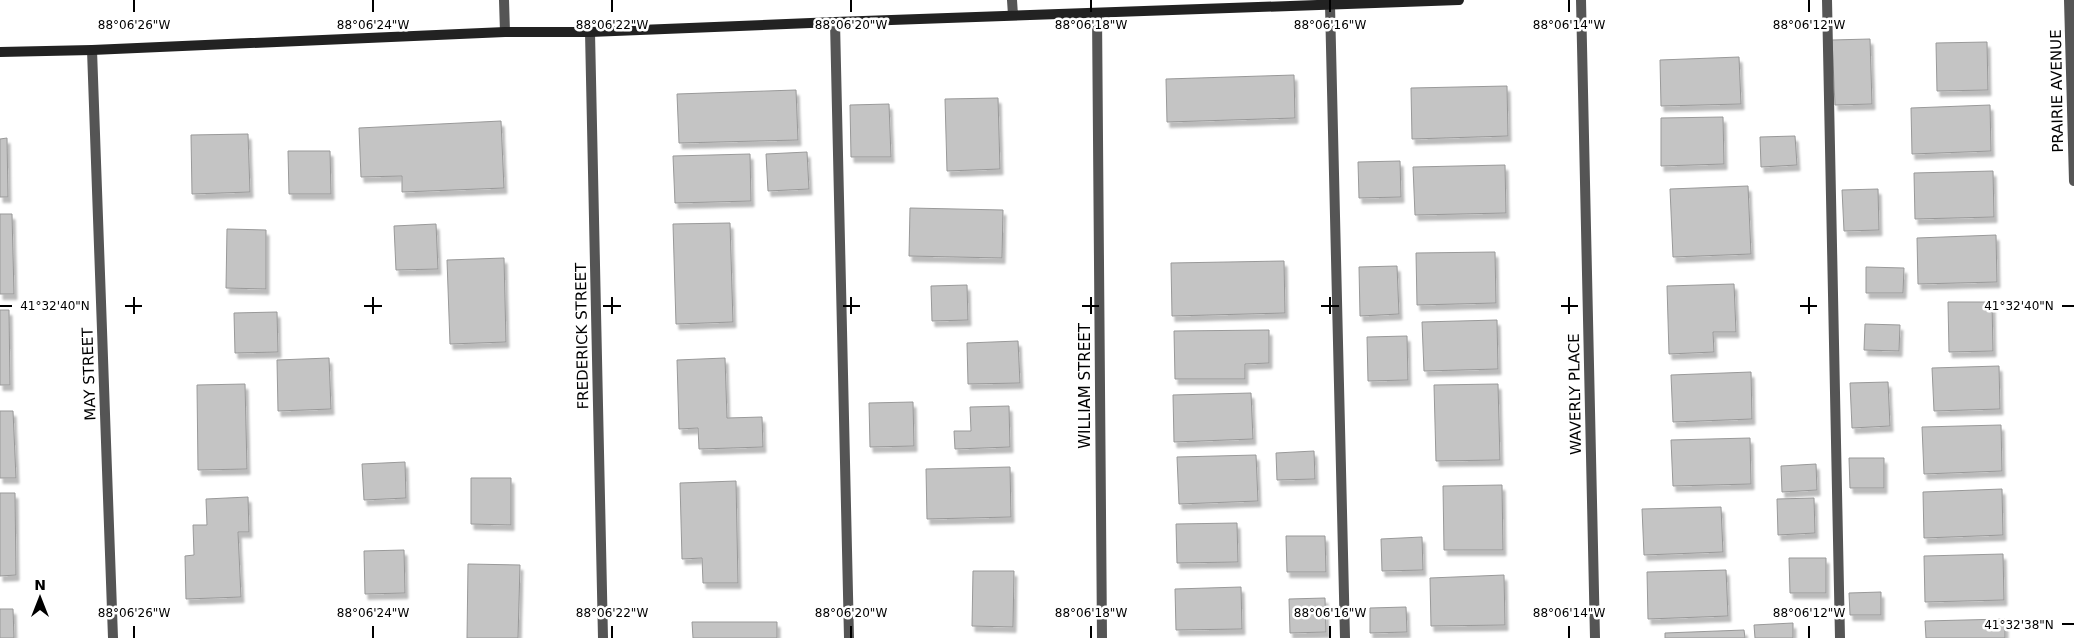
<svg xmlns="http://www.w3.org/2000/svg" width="2074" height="638" viewBox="0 0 2074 638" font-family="'DejaVu Sans',sans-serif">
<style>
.building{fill:#c4c4c4;stroke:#999;filter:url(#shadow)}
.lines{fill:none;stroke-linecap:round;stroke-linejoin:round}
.lane{stroke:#555;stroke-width:10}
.street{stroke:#555;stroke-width:10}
.secondary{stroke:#222;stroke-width:10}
.ticks{fill:none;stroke:#000;stroke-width:2}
.labels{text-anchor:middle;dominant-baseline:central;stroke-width:5;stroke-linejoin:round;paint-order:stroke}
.street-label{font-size:15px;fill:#000;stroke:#fff}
.ticks-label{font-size:12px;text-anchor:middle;fill:#000;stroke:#fff;stroke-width:5;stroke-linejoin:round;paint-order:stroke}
</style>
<defs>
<filter id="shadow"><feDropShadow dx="3" dy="5.5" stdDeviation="1" flood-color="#0004"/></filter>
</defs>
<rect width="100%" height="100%" fill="#fff"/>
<path class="building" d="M 1870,39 L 1872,104 L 1835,105 L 1832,40 Z
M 1987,42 L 1988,90 L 1937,91 L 1936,43 Z
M 1739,57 L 1741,104 L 1661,106 L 1660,60 Z
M 1294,75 L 1295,118 L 1167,122 L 1166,79 Z
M 1507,86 L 1508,136 L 1412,139 L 1411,88 Z
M 796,90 L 798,140 L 679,143 L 677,94 Z
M 998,98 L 1000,169 L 947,171 L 945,99 Z
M 889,104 L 891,157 L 851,157 L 850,105 Z
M 1990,105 L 1991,151 L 1912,154 L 1911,108 Z
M 1723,117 L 1724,164 L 1661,166 L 1661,118 Z
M 501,121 L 504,188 L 402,192 L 402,176 L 361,177 L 359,128 Z
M 248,134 L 250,192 L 192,194 L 191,135 Z
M 1795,136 L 1797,165 L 1761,167 L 1760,137 Z
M 7,138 L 8,197 L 0,197 L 0,139 Z
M 288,151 L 330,151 L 331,194 L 289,194 Z
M 807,152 L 809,189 L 768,191 L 766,154 Z
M 750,154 L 751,201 L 675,203 L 673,156 Z
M 1400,161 L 1401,197 L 1359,198 L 1358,162 Z
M 1505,165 L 1506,213 L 1415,215 L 1413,167 Z
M 1993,171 L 1994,217 L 1915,219 L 1914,173 Z
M 1748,186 L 1751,254 L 1673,257 L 1670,189 Z
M 1878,189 L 1879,230 L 1844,231 L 1842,190 Z
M 910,208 L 1003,210 L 1002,258 L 909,256 Z
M 0,214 L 12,214 L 14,294 L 0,294 Z
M 730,223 L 733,322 L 676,324 L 673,224 Z
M 436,224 L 438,269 L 396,270 L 394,226 Z
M 227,229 L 266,230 L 266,289 L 226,288 Z
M 1996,235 L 1997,282 L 1918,284 L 1917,238 Z
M 1495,252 L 1496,303 L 1417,305 L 1416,253 Z
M 504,258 L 506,342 L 450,344 L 447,260 Z
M 1284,261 L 1285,313 L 1172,316 L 1171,263 Z
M 1397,266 L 1399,314 L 1360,316 L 1359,267 Z
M 1866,267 L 1904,268 L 1903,293 L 1866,293 Z
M 1734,284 L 1736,332 L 1713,332 L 1714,352 L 1669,354 L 1667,286 Z
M 967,285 L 968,320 L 932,321 L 931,286 Z
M 1948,302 L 1992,302 L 1993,351 L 1949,352 Z
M 0,310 L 9,310 L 10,385 L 0,385 Z
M 277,312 L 278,352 L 235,353 L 234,313 Z
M 1497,320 L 1498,369 L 1424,371 L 1422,322 Z
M 1865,324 L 1900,325 L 1899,351 L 1864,350 Z
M 1269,330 L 1269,363 L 1245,364 L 1245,379 L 1175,379 L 1174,331 Z
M 1407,336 L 1408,380 L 1368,381 L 1367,337 Z
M 1018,341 L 1020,383 L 968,384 L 967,343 Z
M 329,358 L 331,409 L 278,411 L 277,360 Z
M 725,358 L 727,418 L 762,417 L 763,447 L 699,449 L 698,428 L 679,429 L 677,360 Z
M 1999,366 L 2000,409 L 1934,411 L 1932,368 Z
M 1751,372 L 1752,419 L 1673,422 L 1671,375 Z
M 1888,382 L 1890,426 L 1852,428 L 1850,383 Z
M 245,384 L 247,469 L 198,470 L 197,385 Z
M 1498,384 L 1500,460 L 1436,461 L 1434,385 Z
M 1251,393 L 1253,439 L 1174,442 L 1173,395 Z
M 913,402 L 914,446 L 870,447 L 869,403 Z
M 1009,406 L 1010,447 L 955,449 L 954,431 L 971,431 L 970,407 Z
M 0,411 L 13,411 L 16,478 L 0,478 Z
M 2001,425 L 2002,471 L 1924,474 L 1922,427 Z
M 1750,438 L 1751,484 L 1673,486 L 1671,440 Z
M 1314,451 L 1315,479 L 1277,480 L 1276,453 Z
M 1256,455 L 1258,501 L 1179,504 L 1177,457 Z
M 1849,458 L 1884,458 L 1884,488 L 1850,488 Z
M 405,462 L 406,498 L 364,500 L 362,464 Z
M 1816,464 L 1817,490 L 1782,492 L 1781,466 Z
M 1010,467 L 1011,517 L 927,519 L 926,469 Z
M 471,478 L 511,478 L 511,525 L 471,524 Z
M 736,481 L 738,583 L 703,583 L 702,558 L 682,559 L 680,483 Z
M 1502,485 L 1503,550 L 1444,550 L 1443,486 Z
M 2002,489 L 2003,535 L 1924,538 L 1923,492 Z
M 0,493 L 15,493 L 16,575 L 0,576 Z
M 248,497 L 249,532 L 238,532 L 241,597 L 186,599 L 185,556 L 194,555 L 193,525 L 207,525 L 206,499 Z
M 1814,498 L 1815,533 L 1778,535 L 1777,499 Z
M 1721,507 L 1723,552 L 1644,555 L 1642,509 Z
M 1237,523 L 1238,562 L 1177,563 L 1176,524 Z
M 1286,536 L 1325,536 L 1326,572 L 1287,572 Z
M 1422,537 L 1423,570 L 1382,571 L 1381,539 Z
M 404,550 L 405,593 L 365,594 L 364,551 Z
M 2003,554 L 2004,600 L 1925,602 L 1924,556 Z
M 1789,558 L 1826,558 L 1826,593 L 1790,593 Z
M 468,564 L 520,565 L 518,638 L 467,638 Z
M 1726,570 L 1728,616 L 1648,619 L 1647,572 Z
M 973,571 L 1014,571 L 1013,627 L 972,626 Z
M 1504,575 L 1505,625 L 1431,626 L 1430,578 Z
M 1241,587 L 1242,629 L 1176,630 L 1175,589 Z
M 1881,592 L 1881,615 L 1850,615 L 1849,593 Z
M 1325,598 L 1326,632 L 1290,633 L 1289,599 Z
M 1406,607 L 1407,632 L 1370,633 L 1370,608 Z
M 0,609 L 13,609 L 14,638 L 0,638 Z
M 2005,619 L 2005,638 L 1926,638 L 1925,621 Z
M 692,622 L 777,622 L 777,638 L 693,638 Z
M 1793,623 L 1793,638 L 1755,638 L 1754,625 Z
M 1744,630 L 1745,638 L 1665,638 L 1665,633 Z"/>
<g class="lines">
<path class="lane" d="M 1827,0 L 1840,638
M 1330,5 L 1345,638
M 835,22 L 849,638"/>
<path class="street" d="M 504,0 L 505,32
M 1012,0 L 1013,15
M 1581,0 L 1595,638
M 2069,0 L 2074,181
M 1097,13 L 1102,638
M 590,32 L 603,638
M 92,50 L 113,638"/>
<path class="secondary" d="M 0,52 L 92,50 L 505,32 L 590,32 L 835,22 L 1459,0"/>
</g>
<path class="ticks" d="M 134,0 L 134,12M 373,0 L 373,12M 612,0 L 612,12M 851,0 L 851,12M 1091,0 L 1091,12M 1330,0 L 1330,12M 1569,0 L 1569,12M 1809,0 L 1809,12M 134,297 L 134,314M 373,297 L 373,314M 612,297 L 612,314M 851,297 L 851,314M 1091,297 L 1091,314M 1330,297 L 1330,314M 1569,297 L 1569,314M 1809,297 L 1809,314M 0,306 L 12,306M 125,306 L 142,306M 364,306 L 382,306M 603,306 L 621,306M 843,306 L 860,306M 1082,306 L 1099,306M 1321,306 L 1339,306M 1561,306 L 1578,306M 1800,306 L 1817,306M 2062,306 L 2074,306M 2062,624 L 2074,624M 134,626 L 134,638M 373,626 L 373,638M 612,626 L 612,638M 851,626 L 851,638M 1091,626 L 1091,638M 1330,626 L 1330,638M 1569,626 L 1569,638M 1809,626 L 1809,638"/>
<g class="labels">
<g class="street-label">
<text transform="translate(2057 91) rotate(-91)">PRAIRIE AVENUE</text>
<text transform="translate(582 336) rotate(-91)">FREDERICK STREET</text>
<text transform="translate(89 374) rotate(-92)">MAY STREET</text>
<text transform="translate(1085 386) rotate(-90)">WILLIAM STREET</text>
<text transform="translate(1575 394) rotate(-91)">WAVERLY PLACE</text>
</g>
</g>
<g class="ticks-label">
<text x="134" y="29">88°06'26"W</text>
<text x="373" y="29">88°06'24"W</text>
<text x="612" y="29">88°06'22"W</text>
<text x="851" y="29">88°06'20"W</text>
<text x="1091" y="29">88°06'18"W</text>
<text x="1330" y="29">88°06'16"W</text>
<text x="1569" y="29">88°06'14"W</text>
<text x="1809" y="29">88°06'12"W</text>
<text x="55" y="310">41°32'40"N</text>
<text x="2019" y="310">41°32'40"N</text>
<text x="134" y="617">88°06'26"W</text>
<text x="373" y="617">88°06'24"W</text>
<text x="612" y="617">88°06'22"W</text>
<text x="851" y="617">88°06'20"W</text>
<text x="1091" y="617">88°06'18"W</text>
<text x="1330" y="617">88°06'16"W</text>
<text x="1569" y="617">88°06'14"W</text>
<text x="1809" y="617">88°06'12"W</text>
<text x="2019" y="629">41°32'38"N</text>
</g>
<g transform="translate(40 598)" stroke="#ffffff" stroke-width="4" paint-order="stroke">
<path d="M0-4L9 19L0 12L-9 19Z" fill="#000000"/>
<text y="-8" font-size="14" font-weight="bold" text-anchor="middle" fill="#000000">N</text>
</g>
</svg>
